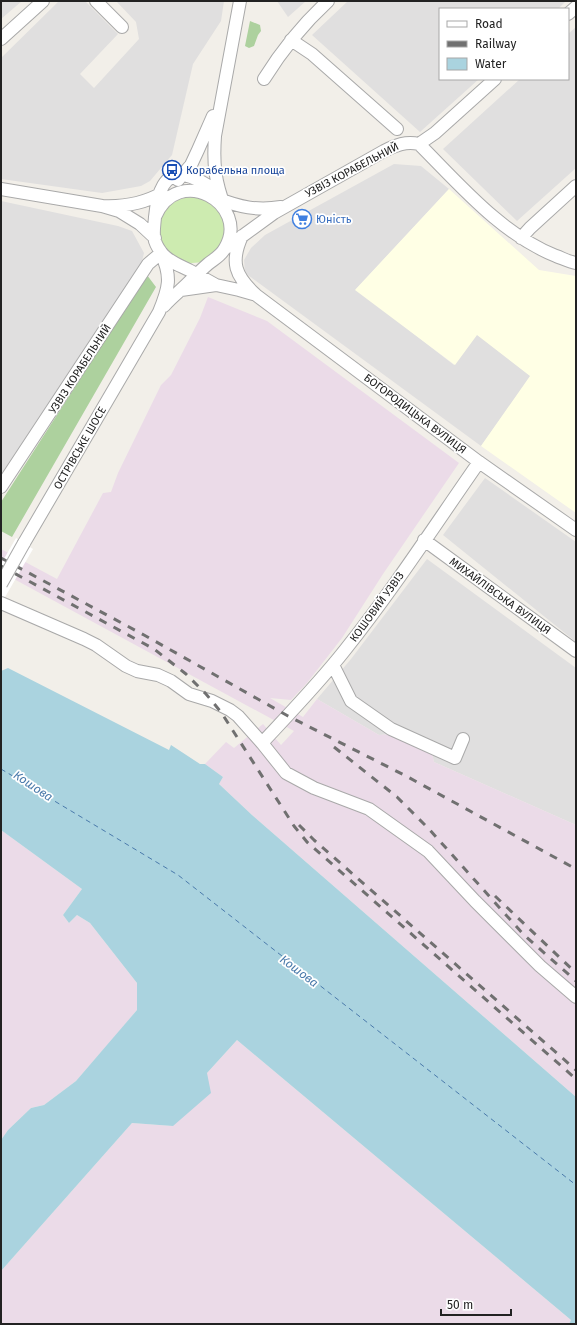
<svg xmlns="http://www.w3.org/2000/svg" width="577" height="1325" viewBox="0 0 577 1325" font-family="'Fira Sans',sans-serif">
<style>
.residential{fill:#e0dfdf}
.industrial{fill:#ebdbe8}
.education{fill:#ffffe5}
.grass{fill:#cdebb0}
.forest{fill:#add19e}
.water{fill:#aad3df}
.pier{fill:#fff}
.lines{fill:none;stroke-linecap:round;stroke-linejoin:round}
.ferry{stroke:#4a7aab;stroke-width:1;stroke-dasharray:5 4;stroke-linecap:butt}
.minor-casing{stroke:#a9a9a9;stroke-width:14}
.minor{stroke:#fff;stroke-width:12}
.rail{stroke:#707070;stroke-width:3;stroke-dasharray:8 8;stroke-linecap:butt}
.minor-bridge-casing{stroke:#a9a9a9;stroke-width:14;stroke-linecap:butt}
.minor-bridge{stroke:#fff;stroke-width:12}
.labels{text-anchor:middle;dominant-baseline:central;stroke-width:3.5;stroke-linejoin:round;paint-order:stroke}
.transit-label{font-size:11px;fill:#164399;stroke:#fff;text-anchor:start}
.street-label{font-size:11px;fill:#222;stroke:#fff}
.shop-label{font-size:11px;fill:#366cbe;stroke:#fff;text-anchor:start}
.water-label{font-size:12px;font-style:italic;fill:#4a7aab;stroke:#fff}
</style>
<rect width="100%" height="100%" fill="#f2efe9"/>
<path class="residential" d="M 1,1 L 22,1 L 1,19 Z
M 59,1 L 85,1 L 118,34 L 80,74 L 94,88 L 139,39 L 136,22 L 116,1 L 224,1 L 221,21 L 193,64 L 172,155 L 150,181 L 141,186 L 102,193 L 1,179 L 1,58 Z
M 277,1 L 306,1 L 288,17 Z
M 348,1 L 566,1 L 558,9 L 440,9 L 440,79 L 479,79 L 420,132 L 312,35 Z
M 576,27 L 576,168 L 517,221 L 443,149 L 520,79 L 568,79 L 568,34 Z
M 394,164 L 421,166 L 449,189 L 356,289 L 454,365 L 477,334 L 531,376 L 481,446 L 245,273 L 244,260 L 251,248 L 265,235 Z
M 1,201 L 118,226 L 132,231 L 144,253 L 140,269 L 1,475 Z
M 485,478 L 576,542 L 576,642 L 443,535 Z
M 427,559 L 576,668 L 576,825 L 434,762 L 432,754 L 394,734 L 379,735 L 317,699 L 351,659 Z"/>
<path class="industrial" d="M 208,297 L 267,321 L 459,463 L 383,574 L 342,638 L 307,683 L 291,700 L 270,698 L 303,717 L 317,699 L 379,735 L 394,734 L 432,754 L 434,762 L 576,825 L 576,1097 L 252,815 L 219,784 L 223,777 L 205,764 L 226,742 L 234,748 L 263,724 L 281,745 L 294,731 L 1,572 L 1,549 L 57,579 L 103,493 L 111,492 L 118,473 L 161,385 L 171,375 L 200,318 Z
M 1,830 L 82,889 L 63,915 L 69,923 L 77,915 L 90,923 L 137,983 L 137,1010 L 122,1028 L 76,1081 L 44,1105 L 31,1108 L 8,1130 L 1,1140 Z
M 237,1040 L 571,1320 L 569,1324 L 1,1324 L 1,1271 L 132,1123 L 173,1126 L 207,1073 Z"/>
<path class="education" d="M 449,189 L 539,270 L 576,276 L 576,513 L 481,446 L 530,376 L 477,335 L 455,365 L 355,290 Z"/>
<path class="grass" d="M159 230a33 33 0 1 1 66 0a33 33 0 1 1-66 0Z"/>
<path class="forest" d="M 250,21 L 260,25 L 261,31 L 258,35 L 254,46 L 249,48 L 245,46 Z
M 147,275 L 156,287 L 12,537 L 1,531 L 1,502 Z"/>
<path class="water" d="M 8,668 L 169,750 L 171,745 L 200,764 L 205,764 L 223,777 L 219,784 L 252,815 L 576,1097 L 576,1324 L 569,1324 L 571,1320 L 237,1040 L 207,1073 L 211,1093 L 173,1126 L 132,1123 L 1,1271 L 1,1140 L 8,1130 L 31,1108 L 44,1105 L 76,1081 L 137,1010 L 137,983 L 90,923 L 77,915 L 69,923 L 63,915 L 82,889 L 1,830 L 1,671 Z"/>
<path class="pier" d="M 16,538 L 33,549 L 1,604 L 1,564 Z"/>
<g class="lines">
<path class="ferry" d="M 1,769 L 178,875 L 576,1185"/>
<defs>
<path id="minor" d="M 96,1 L 122,27
M 568,14 L 576,7
M 1,39 L 43,1
M 291,40 L 312,54 L 397,129
M 264,79 C 282,50 303,24 328,1
M 419,144 C 460,185 501,234 556,256 C 562,258 569,262 576,263
M 419,144 L 435,133 L 495,79
M 178,180 L 191,165 L 198,150 L 213,116
M 1,189 L 102,206 L 119,211 L 140,224 L 155,238
M 217,198 C 239,207 257,211 281,207
M 102,206 C 124,207 143,204 162,193
M 225,208 C 215,181 213,165 215,136 L 240,1
M 155,217 C 178,162 251,204 225,248 C 221,256 214,259 208,264 C 201,270 194,277 188,283 C 180,291 171,298 164,306
M 242,236 C 230,262 235,276 256,295 L 479,462 L 576,530
M 521,238 L 530,228 L 576,186
M 226,248 L 274,213 L 384,151 C 396,145 406,141 419,144
M 216,285 C 207,280 198,275 189,270 C 179,265 167,261 161,252 C 151,239 154,231 155,217 C 157,196 163,167 191,177 C 202,181 212,187 219,196
M 181,290 L 216,285 L 239,290 L 253,294
M 1,487 L 148,264 L 161,253
M 424,540 L 576,651
M 24,543 L 159,312 C 169,288 172,277 161,253
M 1,603 L 84,639 L 96,645 L 126,666 L 137,671 L 158,675 L 171,681 L 189,694 L 212,701 L 230,710 L 238,716 L 262,743 L 286,773 L 314,788 L 369,809 L 428,851 L 475,901 L 540,966 L 576,997
M 333,665 L 351,701 L 391,729 L 455,758 L 463,739
M 262,743 C 290,713 319,683 345,650 C 393,590 435,525 479,462"/>
</defs>
<use href="#minor" class="minor-casing"/>
<use href="#minor" class="minor"/>
<path class="rail" d="M 1,558 L 144,635 L 288,716 L 406,776 L 576,869
M 1,566 L 154,649 L 186,674 L 206,694 L 221,712 L 294,826 L 307,842 L 576,1079
M 334,747 L 397,797 L 429,829 L 524,935 L 576,981
M 299,825 L 314,840 L 576,1070
M 495,896 L 576,973"/>
<defs>
<path id="minor-bridge" d="M 1,584 L 24,543"/>
</defs>
<use href="#minor-bridge" class="minor-bridge-casing"/>
<use href="#minor-bridge" class="minor-bridge"/>
</g>
<defs>
<symbol id="bus-ring" viewBox="-11 -11 22 22"><circle r="9.5" fill="#fff" stroke="#1a4fb4" stroke-width="1.5"/><path d="M-5-6H5V4H4V6H2V4H-2V6H-4V4H-5ZM-3.5-4V0h7V-4ZM-3.5 1.2v1.5H-2V1.2ZM2 1.2v1.5H3.5V1.2Z" fill="#1a4fb4"/></symbol>
<symbol id="supermarket-ring" viewBox="-11 -11 22 22"><circle r="9.5" fill="#fff" stroke="#3f7fe0" stroke-width="1.5"/><path d="M-6-5.5h2.5l.6 2H6L4.5 2H-2.5L-4.4-4H-6ZM-1.5 3.2a1.3 1.3 0 1 0 .1 0ZM3 3.2a1.3 1.3 0 1 0 .1 0Z" fill="#3f7fe0"/></symbol>
</defs>
<g fill-rule="evenodd">
<use href="#bus-ring" x="161" y="159" width="22" height="22"/>
<use href="#supermarket-ring" x="291" y="208" width="22" height="22"/>
</g>
<g class="labels">
<g class="transit-label">
<text x="186" y="170">Корабельна площа</text>
</g>
<g class="street-label">
<text transform="translate(352 170) rotate(-28)">УЗВІЗ КОРАБЕЛЬНИЙ</text>
<text transform="translate(80 369) rotate(-57)">УЗВІЗ КОРАБЕЛЬНИЙ</text>
<text transform="translate(415 414) rotate(37)">БОГОРОДИЦЬКА ВУЛИЦЯ</text>
<text transform="translate(80 448) rotate(-60)">ОСТРІВСЬКЕ ШОСЕ</text>
<text transform="translate(500 596) rotate(36)">МИХАЙЛІВСЬКА ВУЛИЦЯ</text>
<text transform="translate(377 607) rotate(-54)">КОШОВИЙ УЗВІЗ</text>
</g>
<g class="shop-label">
<text x="316" y="219">Юність</text>
</g>
<g class="water-label">
<text transform="translate(33 786) rotate(34)">Кошова</text>
<text transform="translate(299 971) rotate(37)">Кошова</text>
</g>
</g>
<rect width="577" height="1325" fill="none" stroke="#222222" stroke-width="4"/>
<rect x="439" y="8" width="130" height="72" fill="#ffffff" stroke="#a7a7a7"/>
<rect x="447" y="21" width="20" height="6" fill="#ffffff" stroke="#a7a7a7"/>
<text x="475" y="28" font-size="12" fill="#222222">Road</text>
<rect x="447" y="41" width="20" height="6" fill="#707070" stroke="#a7a7a7"/>
<text x="475" y="48" font-size="12" fill="#222222">Railway</text>
<rect x="447" y="58" width="20" height="12" fill="#aad3df" stroke="#a7a7a7"/>
<text x="475" y="68" font-size="12" fill="#222222">Water</text>
<path d="M441 1309v6h70v-6" fill="none" stroke="#222222" stroke-width="2"/>
<text x="447" y="1309" font-size="12" fill="#222222" stroke="#ffffff" stroke-width="3" paint-order="stroke">50 m</text>
</svg>
